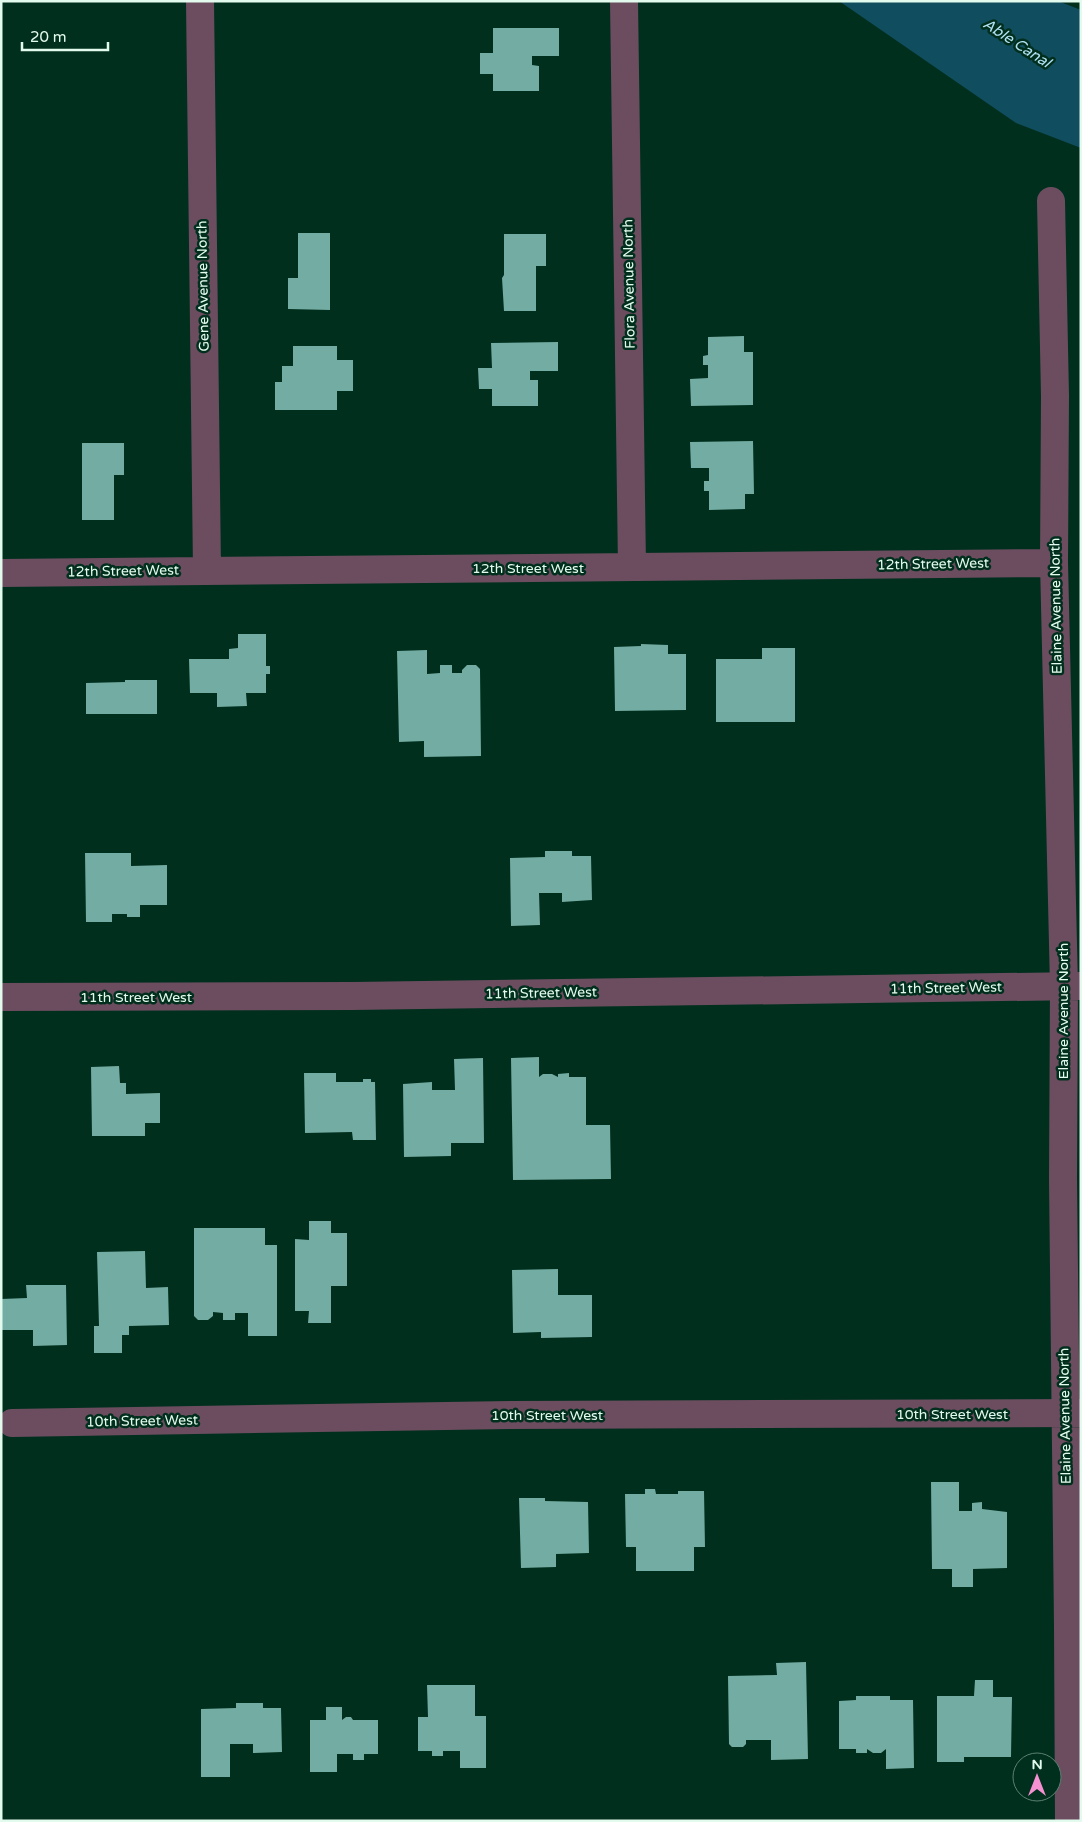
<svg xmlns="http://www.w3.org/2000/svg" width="1082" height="1822" viewBox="0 0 1082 1822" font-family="'Varela Round',sans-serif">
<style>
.water{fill:#104d5f}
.building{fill:#73aca2}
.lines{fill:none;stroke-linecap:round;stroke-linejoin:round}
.street{stroke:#6b4d5f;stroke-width:28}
.labels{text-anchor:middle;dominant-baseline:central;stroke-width:5;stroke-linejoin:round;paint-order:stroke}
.street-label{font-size:14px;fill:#e3fbee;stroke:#002f1d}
.water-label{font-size:15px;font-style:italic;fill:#b1e2f3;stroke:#002f1d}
</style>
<rect width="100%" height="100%" fill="#002f1d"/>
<path class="water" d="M 839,1 L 1058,1 L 1081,10 L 1081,148 L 1016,123 Z"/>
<path class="building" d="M 493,28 L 559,28 L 559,56 L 532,56 L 532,65 L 539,66 L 539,91 L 493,91 L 493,74 L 480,74 L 480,53 L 493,53 Z
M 298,233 L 330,233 L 330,310 L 288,309 L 288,278 L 298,278 Z
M 504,234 L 546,234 L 546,266 L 536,266 L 536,311 L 504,311 L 502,278 L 504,275 Z
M 744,336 L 744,352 L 753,352 L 753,405 L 691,406 L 690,379 L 708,378 L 708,365 L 703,365 L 703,356 L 708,355 L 708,337 Z
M 558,342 L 558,371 L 530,371 L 530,380 L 538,380 L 538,406 L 492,406 L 492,389 L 479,389 L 478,368 L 492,368 L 491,343 Z
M 293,346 L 337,346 L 337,360 L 353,360 L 353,391 L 337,391 L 337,410 L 275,410 L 275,382 L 282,382 L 282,366 L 293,366 Z
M 753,441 L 754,494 L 745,494 L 745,509 L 709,510 L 709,491 L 704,491 L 704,481 L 709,481 L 709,468 L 691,468 L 690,442 Z
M 82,443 L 124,443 L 124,475 L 114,475 L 114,520 L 82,520 Z
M 238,634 L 266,634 L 266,666 L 270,666 L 270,674 L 266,674 L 266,693 L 246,693 L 247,706 L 217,707 L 217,693 L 190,693 L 189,659 L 229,659 L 229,649 L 238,648 Z
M 641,644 L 668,645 L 668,654 L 686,654 L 686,710 L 615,711 L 614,647 L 641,646 Z
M 762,648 L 795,648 L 795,722 L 716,722 L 716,659 L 762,659 Z
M 427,650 L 427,674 L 440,673 L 440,665 L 452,665 L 452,673 L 462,673 L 462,670 L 467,665 L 476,665 L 480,669 L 481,756 L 424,757 L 424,741 L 399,742 L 397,651 Z
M 125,680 L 157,680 L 157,714 L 86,714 L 86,683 L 125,682 Z
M 545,851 L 572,851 L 572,856 L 591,856 L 592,900 L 562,902 L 562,893 L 539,893 L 540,925 L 511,926 L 510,858 L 545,857 Z
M 85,853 L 131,853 L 131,866 L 167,865 L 167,905 L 140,905 L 140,917 L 127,917 L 127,914 L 112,914 L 112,922 L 86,922 Z
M 539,1057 L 539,1077 L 543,1074 L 552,1074 L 558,1077 L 558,1074 L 569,1073 L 569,1077 L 586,1077 L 586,1125 L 610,1125 L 611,1179 L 513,1180 L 511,1058 Z
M 483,1058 L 484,1143 L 451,1143 L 451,1156 L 404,1157 L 403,1084 L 432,1082 L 432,1090 L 455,1090 L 454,1059 Z
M 119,1066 L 120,1083 L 126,1083 L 126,1094 L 160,1093 L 160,1123 L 145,1123 L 145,1136 L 92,1136 L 91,1067 Z
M 304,1073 L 336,1073 L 336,1082 L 363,1082 L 363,1079 L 371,1079 L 371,1082 L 375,1082 L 376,1140 L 353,1140 L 352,1132 L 305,1133 Z
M 309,1221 L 331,1221 L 331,1233 L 347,1233 L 347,1286 L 331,1286 L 331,1323 L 308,1323 L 309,1311 L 295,1311 L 295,1239 L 309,1240 Z
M 194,1228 L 265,1228 L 265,1245 L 277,1245 L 277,1336 L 248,1336 L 248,1313 L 235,1313 L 235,1320 L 223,1320 L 223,1313 L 213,1312 L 213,1316 L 208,1320 L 198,1320 L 194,1316 Z
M 145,1251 L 146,1288 L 168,1287 L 169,1325 L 129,1326 L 129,1335 L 122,1335 L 122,1353 L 94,1353 L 94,1326 L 99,1326 L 97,1252 Z
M 558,1269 L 558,1295 L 592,1295 L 592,1337 L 541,1338 L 541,1332 L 513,1333 L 512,1270 Z
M 26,1285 L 66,1285 L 67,1345 L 33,1346 L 33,1330 L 1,1330 L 1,1299 L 27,1298 Z
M 931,1482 L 959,1482 L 959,1511 L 972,1511 L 972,1503 L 982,1502 L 982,1509 L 1007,1512 L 1007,1568 L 973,1569 L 973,1587 L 952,1587 L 952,1569 L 932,1569 Z
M 645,1489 L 655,1489 L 656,1494 L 678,1494 L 678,1491 L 704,1491 L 705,1547 L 694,1547 L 694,1571 L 636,1571 L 636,1547 L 626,1547 L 625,1494 L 645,1494 Z
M 519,1498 L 545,1498 L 545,1501 L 588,1502 L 589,1553 L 556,1554 L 556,1567 L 521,1568 Z
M 806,1662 L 808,1759 L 771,1760 L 771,1740 L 746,1740 L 746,1744 L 743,1747 L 732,1747 L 729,1744 L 728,1676 L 777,1675 L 776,1663 Z
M 975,1680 L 993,1680 L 993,1697 L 1012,1697 L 1011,1757 L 964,1757 L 964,1762 L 937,1762 L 937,1696 L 974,1696 Z
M 427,1685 L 475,1685 L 475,1716 L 486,1716 L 486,1768 L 460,1768 L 460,1751 L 443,1751 L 443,1756 L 432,1756 L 432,1751 L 418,1751 L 418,1717 L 428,1717 Z
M 856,1696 L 890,1696 L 890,1700 L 913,1700 L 914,1768 L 886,1769 L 886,1749 L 881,1753 L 873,1753 L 867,1749 L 867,1753 L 856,1753 L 856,1749 L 839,1749 L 839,1701 L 856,1700 Z
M 236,1703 L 263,1703 L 263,1708 L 281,1708 L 282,1752 L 253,1753 L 253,1744 L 230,1744 L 230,1777 L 201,1777 L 201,1709 L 236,1708 Z
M 326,1707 L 342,1707 L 342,1720 L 346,1717 L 351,1717 L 353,1720 L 378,1720 L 378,1754 L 364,1754 L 364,1760 L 353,1760 L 353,1754 L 337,1754 L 337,1772 L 310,1772 L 310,1720 L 326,1720 Z"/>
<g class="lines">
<path class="street" d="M 200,1 L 207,570
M 624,1 L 632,567
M 1051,201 L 1055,396 L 1054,563 L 1064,986 L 1063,1179 L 1068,1626 L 1069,1821
M 1,573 L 1054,563
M 1,997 L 353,996 L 1081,986
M 12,1423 L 510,1415 L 1081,1413"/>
</g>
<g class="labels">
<g class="street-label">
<text transform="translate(629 284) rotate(-91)">Flora Avenue North</text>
<text transform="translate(203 286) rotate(-91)">Gene Avenue North</text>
<text transform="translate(933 564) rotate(-1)">12th Street West</text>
<text x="528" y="568">12th Street West</text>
<text transform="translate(123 571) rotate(-1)">12th Street West</text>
<text transform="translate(1056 606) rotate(-91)">Elaine Avenue North</text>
<text transform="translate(946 988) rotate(-1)">11th Street West</text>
<text transform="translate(541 993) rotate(-1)">11th Street West</text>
<text x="136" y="997">11th Street West</text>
<text transform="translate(1063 1011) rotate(-90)">Elaine Avenue North</text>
<text x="952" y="1414">10th Street West</text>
<text x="547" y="1415">10th Street West</text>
<text transform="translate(1065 1416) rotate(-91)">Elaine Avenue North</text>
<text transform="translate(142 1421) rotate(-1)">10th Street West</text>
</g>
<g class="water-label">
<text transform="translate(1017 43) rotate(33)">Able Canal</text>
</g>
</g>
<rect width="1082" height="1822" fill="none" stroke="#e3fbee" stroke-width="5"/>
<g transform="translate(1037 1777)"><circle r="24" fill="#002f1d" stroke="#5b8171"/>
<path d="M0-4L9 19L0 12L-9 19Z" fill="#f590d1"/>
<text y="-8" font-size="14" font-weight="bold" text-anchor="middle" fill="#e3fbee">N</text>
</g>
<path d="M22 42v8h86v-8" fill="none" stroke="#e3fbee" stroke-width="2.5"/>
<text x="30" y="42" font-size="15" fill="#e3fbee" stroke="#002f1d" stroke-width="4" paint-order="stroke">20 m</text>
</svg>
